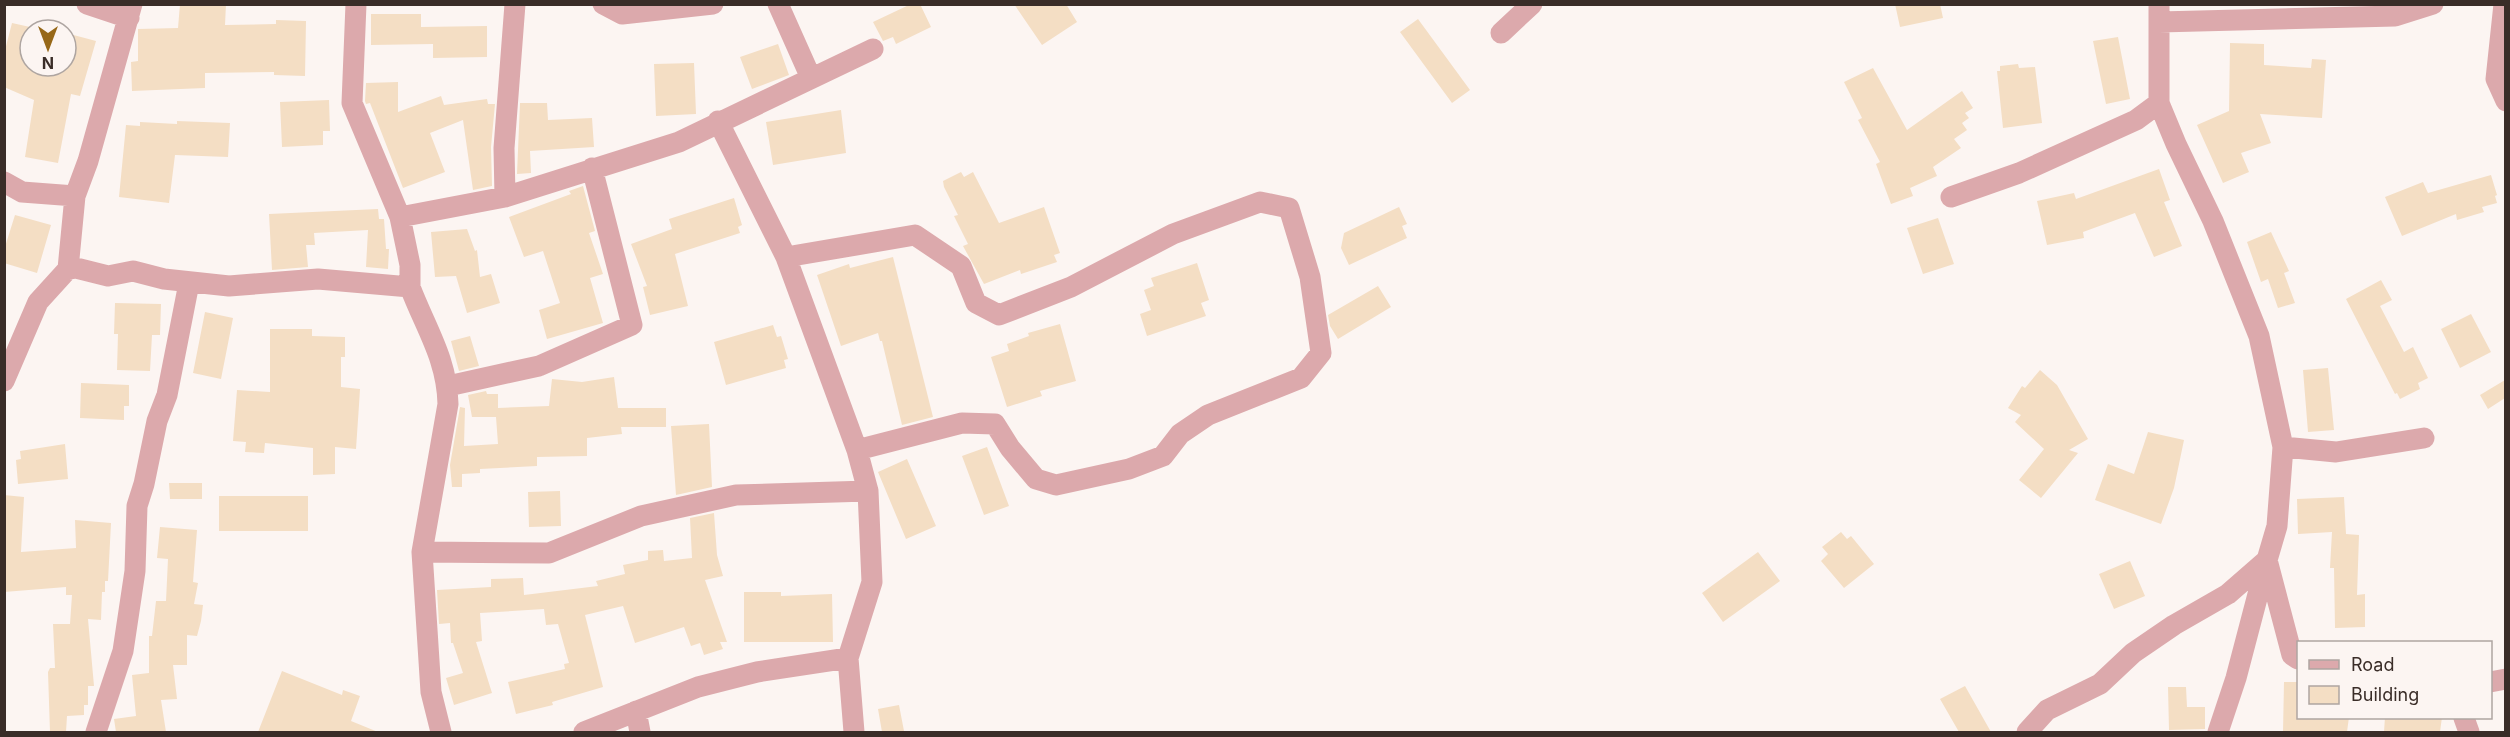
<svg xmlns="http://www.w3.org/2000/svg" width="2510" height="737" viewBox="0 0 2510 737" font-family="Inter,sans-serif">
<style>
.building{fill:#f4dec4}
.lines{fill:none;stroke-linecap:round;stroke-linejoin:round}
.minor{stroke:#dca9ac;stroke-width:21}
</style>
<rect width="100%" height="100%" fill="#fcf5f2"/>
<path class="building" d="M 180,4 L 226,4 L 225,25 L 276,24 L 276,20 L 306,21 L 305,76 L 274,75 L 274,72 L 205,73 L 205,88 L 132,91 L 131,62 L 138,61 L 138,29 L 178,28 Z
M 911,4 L 920,4 L 931,27 L 896,44 L 893,37 L 883,41 L 873,22 Z
M 1014,4 L 1066,4 L 1077,22 L 1042,45 Z
M 1895,4 L 1940,4 L 1943,18 L 1900,27 Z
M 371,14 L 421,14 L 421,27 L 487,26 L 487,57 L 433,58 L 433,44 L 371,45 Z
M 1418,19 L 1470,90 L 1452,103 L 1400,32 Z
M 12,23 L 30,27 L 30,66 L 66,66 L 66,33 L 96,41 L 80,96 L 71,94 L 58,163 L 25,157 L 34,100 L 4,87 L 4,54 Z
M 2118,37 L 2130,99 L 2106,104 L 2093,41 Z
M 2230,43 L 2264,44 L 2264,65 L 2311,68 L 2312,59 L 2326,60 L 2322,118 L 2260,114 L 2271,143 L 2241,153 L 2249,172 L 2223,183 L 2197,125 L 2229,111 Z
M 778,44 L 789,75 L 752,89 L 740,57 Z
M 694,63 L 696,114 L 656,116 L 654,64 Z
M 2018,64 L 2019,68 L 2035,67 L 2042,123 L 2003,128 L 1997,71 L 2000,71 L 2000,66 Z
M 1873,68 L 1907,130 L 1962,91 L 1973,108 L 1965,113 L 1969,118 L 1962,123 L 1967,130 L 1954,139 L 1961,148 L 1933,167 L 1937,176 L 1910,188 L 1913,196 L 1891,204 L 1876,164 L 1880,162 L 1858,120 L 1862,118 L 1844,82 Z
M 398,82 L 398,112 L 441,96 L 444,105 L 487,99 L 488,104 L 495,104 L 491,147 L 492,186 L 473,190 L 463,120 L 430,133 L 445,172 L 403,188 L 370,103 L 366,104 L 365,101 L 366,83 Z
M 329,100 L 330,131 L 323,131 L 323,145 L 282,147 L 280,102 Z
M 520,103 L 547,103 L 548,120 L 592,118 L 594,147 L 530,151 L 531,173 L 517,174 Z
M 841,110 L 846,153 L 773,165 L 766,122 Z
M 177,121 L 230,123 L 228,157 L 175,155 L 169,203 L 119,197 L 126,125 L 140,126 L 140,122 L 177,124 Z
M 2159,169 L 2170,200 L 2164,202 L 2182,246 L 2154,257 L 2135,213 L 2083,232 L 2084,238 L 2047,245 L 2037,201 L 2074,193 L 2076,199 Z
M 961,172 L 964,177 L 973,172 L 999,223 L 1044,207 L 1060,253 L 1054,255 L 1057,262 L 1021,274 L 1020,270 L 984,284 L 963,246 L 968,244 L 954,216 L 958,215 L 944,187 L 943,181 Z
M 2491,175 L 2497,195 L 2495,196 L 2497,203 L 2482,207 L 2484,212 L 2457,220 L 2456,214 L 2402,236 L 2385,197 L 2423,182 L 2428,193 Z
M 583,186 L 595,231 L 589,233 L 603,274 L 590,278 L 603,323 L 547,339 L 539,310 L 560,303 L 543,251 L 524,257 L 509,217 L 571,194 L 569,191 Z
M 734,198 L 742,225 L 738,227 L 740,233 L 675,254 L 688,306 L 650,315 L 643,287 L 647,286 L 631,244 L 672,229 L 669,219 Z
M 1399,207 L 1407,224 L 1402,226 L 1407,238 L 1349,265 L 1341,248 L 1344,233 Z
M 378,209 L 379,219 L 384,219 L 386,249 L 389,249 L 388,269 L 366,267 L 368,230 L 314,233 L 315,245 L 306,245 L 308,267 L 272,270 L 269,214 Z
M 15,215 L 51,225 L 37,273 L 4,263 L 4,250 Z
M 1938,218 L 1954,264 L 1923,274 L 1907,228 Z
M 467,229 L 475,251 L 477,250 L 480,277 L 491,274 L 500,303 L 467,313 L 456,276 L 435,277 L 431,232 Z
M 2271,232 L 2289,271 L 2284,273 L 2295,303 L 2278,308 L 2268,279 L 2261,282 L 2247,242 Z
M 893,257 L 933,417 L 902,425 L 882,341 L 880,341 L 878,333 L 841,346 L 817,275 L 849,264 L 850,268 Z
M 1197,263 L 1209,300 L 1201,303 L 1206,316 L 1147,336 L 1140,314 L 1151,310 L 1144,290 L 1154,286 L 1151,278 Z
M 2381,280 L 2392,300 L 2380,306 L 2404,352 L 2413,347 L 2428,378 L 2418,383 L 2420,389 L 2400,399 L 2397,393 L 2395,394 L 2346,299 Z
M 1378,286 L 1391,307 L 1338,339 L 1330,326 L 1328,315 Z
M 115,303 L 161,304 L 160,335 L 152,335 L 150,371 L 117,370 L 118,334 L 114,334 Z
M 205,312 L 233,318 L 221,379 L 193,373 Z
M 2471,314 L 2491,352 L 2460,368 L 2441,329 Z
M 1060,324 L 1076,381 L 1040,391 L 1042,396 L 1007,407 L 991,357 L 1009,351 L 1007,344 L 1029,336 L 1028,333 Z
M 773,325 L 777,337 L 781,336 L 788,359 L 784,360 L 786,368 L 726,385 L 714,342 Z
M 270,329 L 312,329 L 312,336 L 345,337 L 345,357 L 341,357 L 341,387 L 360,389 L 359,405 L 357,405 L 359,405 L 356,449 L 335,447 L 335,474 L 313,475 L 313,448 L 265,443 L 264,453 L 245,452 L 246,442 L 233,441 L 237,390 L 270,392 Z
M 470,336 L 479,366 L 459,371 L 451,341 Z
M 2328,368 L 2334,430 L 2308,432 L 2303,370 Z
M 2040,370 L 2057,385 L 2088,439 L 2069,450 L 2078,453 L 2041,498 L 2019,480 L 2044,449 L 2015,422 L 2021,415 L 2008,408 L 2022,386 L 2025,388 Z
M 614,377 L 618,408 L 666,408 L 666,427 L 621,427 L 622,434 L 587,438 L 587,456 L 537,457 L 537,466 L 480,469 L 480,473 L 462,474 L 462,487 L 452,487 L 450,465 L 460,407 L 465,408 L 464,446 L 498,444 L 496,417 L 472,417 L 468,395 L 486,391 L 487,394 L 498,394 L 498,408 L 549,406 L 552,379 L 582,382 Z
M 2505,380 L 2505,398 L 2488,409 L 2480,395 Z
M 81,383 L 129,385 L 129,406 L 124,406 L 124,420 L 80,418 Z
M 709,424 L 712,487 L 676,495 L 671,426 Z
M 2148,432 L 2184,440 L 2174,488 L 2161,524 L 2095,500 L 2108,464 L 2134,474 Z
M 65,444 L 68,479 L 18,484 L 16,460 L 21,459 L 20,451 Z
M 987,447 L 1009,506 L 984,515 L 962,456 Z
M 907,459 L 936,526 L 906,539 L 878,472 Z
M 169,483 L 202,483 L 202,499 L 170,499 Z
M 560,491 L 561,526 L 529,527 L 528,492 Z
M 4,495 L 24,497 L 21,552 L 76,548 L 75,520 L 111,523 L 108,581 L 105,581 L 105,592 L 102,592 L 101,620 L 88,619 L 94,686 L 88,686 L 88,705 L 84,705 L 84,715 L 67,716 L 66,732 L 50,732 L 48,672 L 50,668 L 55,668 L 53,624 L 70,624 L 72,595 L 66,595 L 66,587 L 4,592 Z
M 219,496 L 308,496 L 308,531 L 219,531 Z
M 2344,497 L 2346,534 L 2359,535 L 2357,595 L 2365,594 L 2365,627 L 2335,628 L 2334,568 L 2330,568 L 2332,532 L 2298,534 L 2297,499 Z
M 714,513 L 717,555 L 723,576 L 705,580 L 727,642 L 720,642 L 723,649 L 704,655 L 700,643 L 691,646 L 684,627 L 635,643 L 623,606 L 585,615 L 603,687 L 552,702 L 553,705 L 516,714 L 508,682 L 565,669 L 564,664 L 569,663 L 558,624 L 546,625 L 544,609 L 480,613 L 482,641 L 476,642 L 492,693 L 454,705 L 446,678 L 463,673 L 453,643 L 451,643 L 450,623 L 439,624 L 437,590 L 491,587 L 491,579 L 523,578 L 524,595 L 598,586 L 596,581 L 625,574 L 623,565 L 648,560 L 648,551 L 663,550 L 664,561 L 692,558 L 690,518 Z
M 160,527 L 197,530 L 193,582 L 198,583 L 194,604 L 203,605 L 201,621 L 197,636 L 187,635 L 187,665 L 173,665 L 177,699 L 161,700 L 166,732 L 116,732 L 114,719 L 136,716 L 132,675 L 149,673 L 149,636 L 152,636 L 156,601 L 166,601 L 168,559 L 157,558 Z
M 1841,532 L 1847,539 L 1851,536 L 1874,564 L 1844,588 L 1821,561 L 1828,554 L 1822,547 Z
M 1758,552 L 1780,581 L 1723,622 L 1702,593 Z
M 2130,561 L 2145,596 L 2114,609 L 2099,574 Z
M 744,592 L 781,592 L 781,596 L 832,594 L 833,642 L 744,642 Z
M 282,671 L 342,695 L 343,690 L 360,696 L 351,721 L 378,732 L 258,732 Z
M 2284,682 L 2298,682 L 2298,717 L 2349,717 L 2347,732 L 2283,732 Z
M 1965,686 L 1991,732 L 1959,732 L 1940,699 Z
M 2168,687 L 2186,687 L 2187,707 L 2205,707 L 2205,729 L 2169,730 Z
M 899,705 L 904,731 L 882,732 L 878,709 Z
M 2385,717 L 2442,717 L 2440,732 L 2384,732 Z"/>
<g class="lines">
<path class="minor" d="M 87,4 L 129,18
M 132,4 L 88,161 L 75,196 L 68,269 L 76,268 L 108,276 L 133,271 L 164,279 L 229,286 L 318,279 L 410,287 C 426,329 447,359 448,404 L 422,552 L 431,692 L 441,732
M 356,4 L 352,103 L 400,217
M 603,4 L 622,14 L 713,4
M 778,4 L 811,78
M 2159,4 L 2159,103 L 2176,144 L 2213,221 L 2259,336 L 2283,447 L 2277,526 L 2267,560 L 2292,655 L 2298,659
M 2504,4 L 2496,79 L 2506,101
M 2159,22 L 2395,16 L 2433,4
M 1501,33 L 1532,4
M 718,121 L 786,257 L 857,450 L 868,491 L 872,582 L 848,658 L 854,732
M 4,182 L 22,192 L 75,196
M 505,197 L 504,148 L 515,4
M 1951,197 L 2019,173 L 2136,120 L 2159,103
M 786,257 L 915,235 L 961,266 L 976,303 L 999,315 L 1071,287 L 1173,234 L 1260,202 L 1289,208 L 1310,277 L 1321,353 L 1301,378 L 1208,415 L 1180,434 L 1163,456 L 1129,469 L 1056,485 L 1036,479 L 1010,448 L 995,424 L 962,423 L 857,450
M 410,287 L 410,265 L 400,217 L 505,197 L 679,142 L 873,49
M 4,381 L 38,302 L 68,269
M 448,386 L 539,366 L 632,325 L 592,168
M 2283,447 L 2336,452 L 2424,438
M 422,552 L 549,553 L 641,516 L 736,495 L 868,491
M 2490,682 L 2506,679
M 636,711 L 640,732
M 2464,718 L 2469,732
M 96,732 L 123,651 L 135,571 L 137,506 L 144,484 L 157,421 L 167,395 L 189,283
M 584,732 L 698,687 L 757,672 L 848,658
M 2027,732 L 2047,710 L 2100,684 L 2133,653 L 2174,625 L 2228,594 L 2267,560 L 2236,678 L 2218,732"/>
</g>
<rect width="2510" height="737" fill="none" stroke="#3a2d28" stroke-width="12"/>
<rect x="2297" y="641" width="195" height="78" fill="#fcf5f2" stroke="#aea5a1" stroke-width="1.5"/>
<rect x="2309" y="660" width="30" height="9" fill="#dca9ac" stroke="#aea5a1" stroke-width="1.5"/>
<text x="2351" y="671" font-size="18" fill="#3a2d28">Road</text>
<rect x="2309" y="686" width="30" height="18" fill="#f4dec4" stroke="#aea5a1" stroke-width="1.5"/>
<text x="2351" y="701" font-size="18" fill="#3a2d28">Building</text>
<g transform="translate(48 48) rotate(180)"><circle r="28" fill="#fcf5f2" stroke="#aea5a1" stroke-width="1.5"/>
<path d="M0-4.5L10 22L0 15L-10 22Z" fill="#976818"/>
<text y="-9" font-size="16" font-weight="bold" text-anchor="middle" fill="#3a2d28">N</text>
</g>
</svg>
